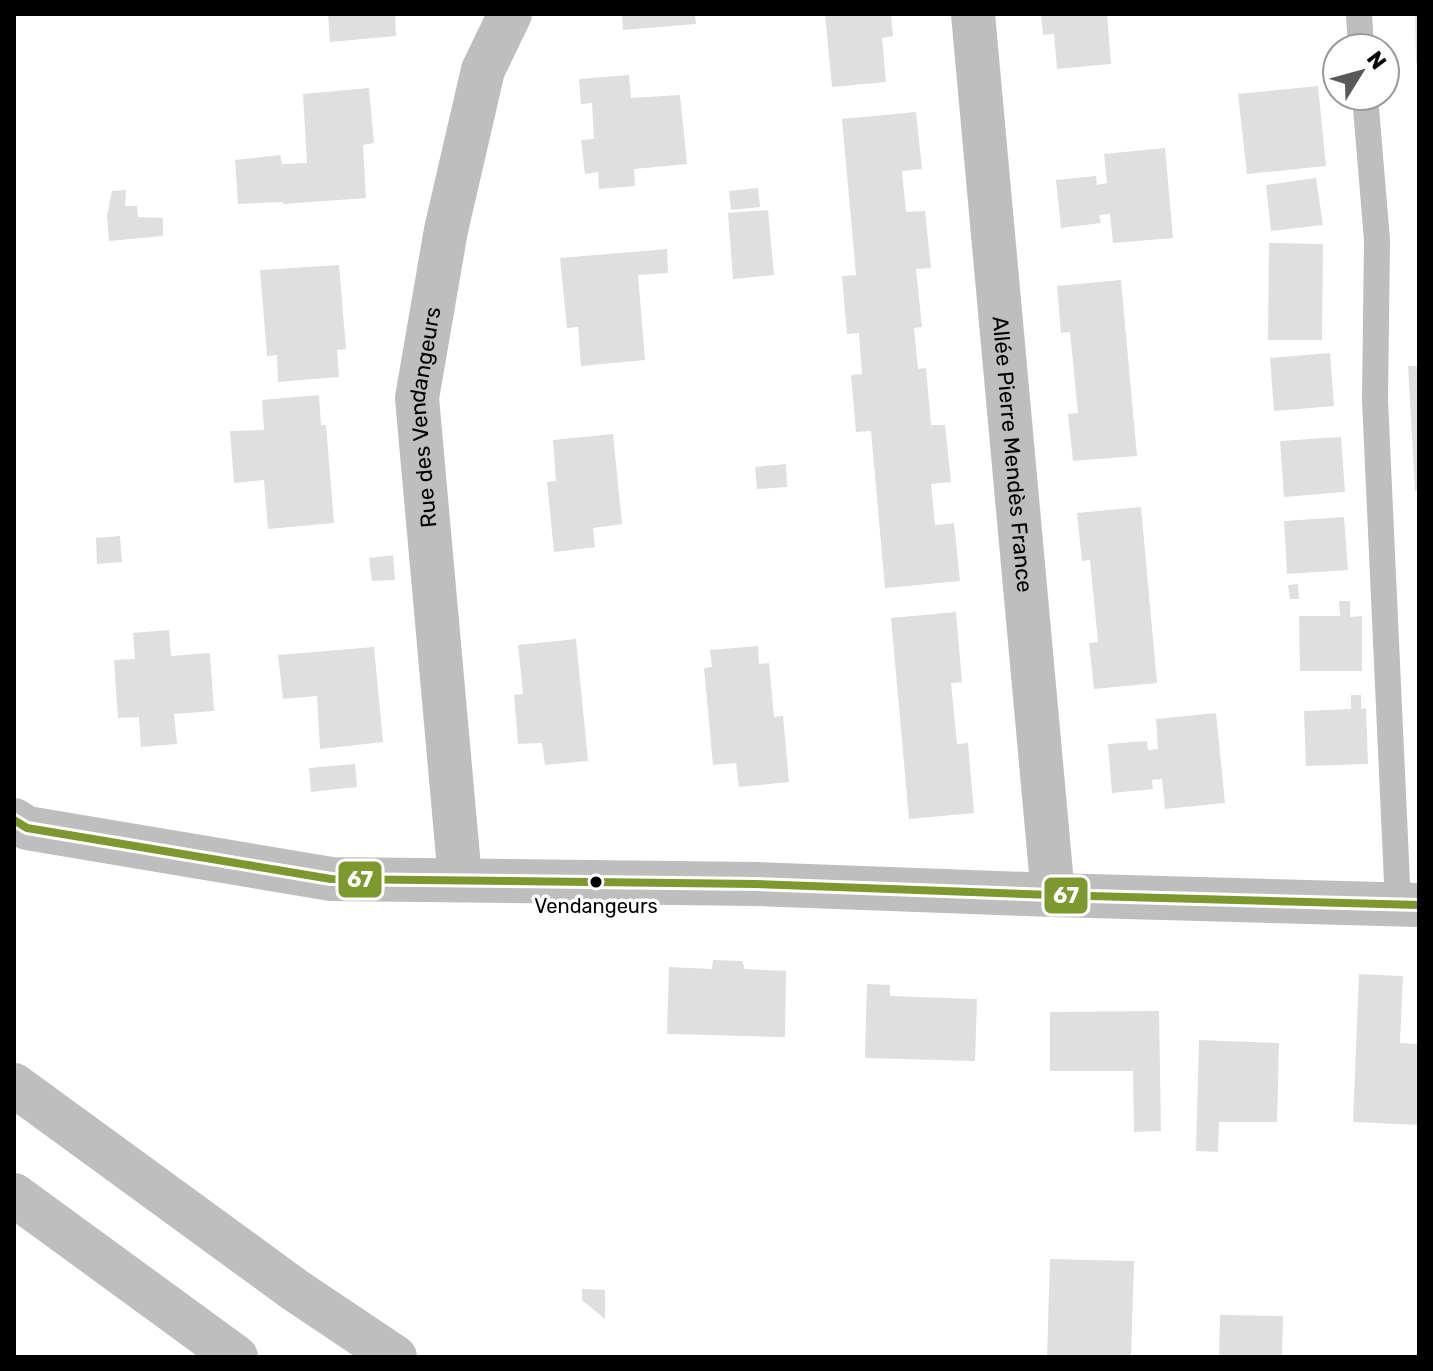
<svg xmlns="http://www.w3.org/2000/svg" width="1433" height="1371" viewBox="0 0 1433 1371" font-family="Rubik,sans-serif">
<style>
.building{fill:#dfdfdf}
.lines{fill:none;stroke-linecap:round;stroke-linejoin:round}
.lane{stroke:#bebebe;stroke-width:26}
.street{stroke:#bebebe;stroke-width:44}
.highway{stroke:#bebebe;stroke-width:44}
.bus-1-casing{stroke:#fff;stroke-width:14}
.bus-1{stroke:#7c982e;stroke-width:8}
.bus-dot{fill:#000;stroke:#fff;stroke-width:3}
.labels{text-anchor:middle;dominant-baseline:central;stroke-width:7;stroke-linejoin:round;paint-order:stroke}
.bus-label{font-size:20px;fill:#000;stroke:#fff}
.street-label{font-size:22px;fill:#000;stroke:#fff}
.line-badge{stroke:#fff;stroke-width:3}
.badge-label{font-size:22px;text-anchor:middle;font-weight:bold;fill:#fff}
</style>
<rect width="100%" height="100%" fill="#fff"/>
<path class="building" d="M 328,14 L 395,14 L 396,36 L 330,42 Z
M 622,14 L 695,14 L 696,24 L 623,30 Z
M 825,14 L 891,14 L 893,36 L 882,38 L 886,82 L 832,87 Z
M 1041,14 L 1107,14 L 1111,64 L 1057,69 L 1054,34 L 1043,35 Z
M 1415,14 L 1419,14 L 1419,63 L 1416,63 Z
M 629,75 L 631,98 L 680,95 L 687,164 L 634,169 L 635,186 L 599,189 L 598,172 L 585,174 L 581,140 L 594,139 L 592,103 L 581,104 L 579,79 Z
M 1318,86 L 1326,166 L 1247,174 L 1238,94 Z
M 369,88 L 374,143 L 363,145 L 366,198 L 283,204 L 283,202 L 238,204 L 235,160 L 280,155 L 282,164 L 307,163 L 303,94 Z
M 916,112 L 922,169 L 902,171 L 906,212 L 925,211 L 931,268 L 916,269 L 922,327 L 914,328 L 918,369 L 926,368 L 931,425 L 945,425 L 951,482 L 931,484 L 935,525 L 954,523 L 960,581 L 885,588 L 871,431 L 856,432 L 851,375 L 862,374 L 859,333 L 847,334 L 842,276 L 856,275 L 842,119 Z
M 1165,148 L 1173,238 L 1113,243 L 1110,214 L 1099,215 L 1101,223 L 1061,228 L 1056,180 L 1096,176 L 1097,185 L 1107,183 L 1104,154 Z
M 1316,178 L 1323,225 L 1271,231 L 1266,185 Z
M 758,188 L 760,207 L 731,210 L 729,191 Z
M 126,190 L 125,206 L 137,206 L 138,217 L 163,218 L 163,236 L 109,241 L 107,216 L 112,191 Z
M 768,210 L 774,275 L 733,279 L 728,213 Z
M 1269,243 L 1323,244 L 1322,340 L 1268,340 Z
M 667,249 L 668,273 L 638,275 L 645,360 L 581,366 L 578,327 L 567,328 L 560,258 Z
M 339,265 L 346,349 L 337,350 L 339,377 L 278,382 L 277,355 L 267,356 L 260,270 Z
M 1121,280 L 1137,456 L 1073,461 L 1068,414 L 1078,413 L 1070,332 L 1061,333 L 1057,286 Z
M 1330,353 L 1334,406 L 1274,411 L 1270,358 Z
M 1408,366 L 1419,366 L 1419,490 L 1415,491 Z
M 319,395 L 321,425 L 326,425 L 334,523 L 268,529 L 264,480 L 234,483 L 230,431 L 264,430 L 262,400 Z
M 613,434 L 622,524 L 593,528 L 595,547 L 554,552 L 547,482 L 556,481 L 553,440 Z
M 1341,437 L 1345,492 L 1284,497 L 1280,441 Z
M 786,464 L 787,487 L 757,489 L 755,467 Z
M 1141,507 L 1157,683 L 1094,689 L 1089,643 L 1098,642 L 1090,560 L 1082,561 L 1077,513 Z
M 1344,517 L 1348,570 L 1287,574 L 1284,521 Z
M 120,536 L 122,562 L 97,564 L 96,538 Z
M 393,555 L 395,580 L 372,581 L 369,558 Z
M 1298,584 L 1299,599 L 1290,599 L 1288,585 Z
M 1339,601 L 1350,601 L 1350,617 L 1362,616 L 1362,671 L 1300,671 L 1299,616 L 1340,616 Z
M 956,612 L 962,682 L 951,683 L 957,744 L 968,743 L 974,813 L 909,819 L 891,618 Z
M 169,630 L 171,656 L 210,653 L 214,711 L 174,714 L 177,744 L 141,747 L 139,717 L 118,718 L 114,660 L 135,659 L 133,633 Z
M 576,639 L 588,761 L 545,765 L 542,743 L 518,744 L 514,695 L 523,694 L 518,645 Z
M 758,646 L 759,664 L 769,663 L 774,717 L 783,716 L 789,782 L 739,787 L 736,763 L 713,765 L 704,668 L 712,667 L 710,650 Z
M 374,647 L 383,742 L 320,749 L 317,696 L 283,699 L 278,655 Z
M 1351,695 L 1361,695 L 1361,709 L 1366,708 L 1368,764 L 1306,766 L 1304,711 L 1351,709 Z
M 1216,713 L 1225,803 L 1165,809 L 1162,779 L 1152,780 L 1153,789 L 1112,793 L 1108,744 L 1147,741 L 1148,750 L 1158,749 L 1156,719 Z
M 355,764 L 357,787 L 311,792 L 309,768 Z
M 713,960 L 742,961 L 745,969 L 786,971 L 785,1037 L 667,1034 L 669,967 L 712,969 Z
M 1359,974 L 1403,976 L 1400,1043 L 1419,1044 L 1419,1125 L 1353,1122 Z
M 867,984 L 890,985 L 890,996 L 977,999 L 975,1061 L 865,1058 Z
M 1159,1011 L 1161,1131 L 1134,1132 L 1133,1071 L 1050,1071 L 1050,1012 Z
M 1199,1040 L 1279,1043 L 1277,1122 L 1219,1122 L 1218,1152 L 1196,1151 Z
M 1050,1259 L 1134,1261 L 1131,1357 L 1047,1357 Z
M 582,1289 L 605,1290 L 605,1319 L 582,1300 Z
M 1220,1315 L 1283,1316 L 1282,1357 L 1219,1357 Z"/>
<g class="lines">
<path class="lane" d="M 1359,14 L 1361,48
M 1365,96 L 1377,240 L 1375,400 L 1398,904"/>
<g class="street">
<path id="s1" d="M 973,14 L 1053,895"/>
<path d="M 14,820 L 27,828 L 331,879 L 755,884 L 1053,895 L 1419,905"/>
<path id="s2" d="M 460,879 L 417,398 L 446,230 L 483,70 L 510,14"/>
</g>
<path class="highway" d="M 14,1085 L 295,1290 L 395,1357
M 14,1195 L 236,1357"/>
<defs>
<path id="bus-1" d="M 14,820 L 27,828 L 331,879 L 755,884 L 1053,895 L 1419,905"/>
</defs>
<use href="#bus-1" class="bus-1-casing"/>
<use href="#bus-1" class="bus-1"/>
</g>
<circle class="bus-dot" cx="596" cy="882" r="7"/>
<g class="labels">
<g class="bus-label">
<text x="596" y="906">Vendangeurs</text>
</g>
<g class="street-label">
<text stroke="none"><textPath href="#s2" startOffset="464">Rue des Vendangeurs</textPath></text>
<text stroke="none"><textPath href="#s1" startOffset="442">Allée Pierre Mendès France</textPath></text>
</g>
</g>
<g class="line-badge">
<rect x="337" y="860" width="46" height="39" rx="8" fill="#7c982e"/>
<rect x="1043" y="876" width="46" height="39" rx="8" fill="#7c982e"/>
</g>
<g class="badge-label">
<text x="360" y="887">67</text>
<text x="1066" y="903">67</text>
</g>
<rect width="1433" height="1371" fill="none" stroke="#000000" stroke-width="32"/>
<g transform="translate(1361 72) rotate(53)"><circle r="38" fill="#ffffff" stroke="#999999" stroke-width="2"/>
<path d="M0-6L14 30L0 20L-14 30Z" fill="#595959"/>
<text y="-12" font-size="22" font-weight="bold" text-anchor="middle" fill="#000000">N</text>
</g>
</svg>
